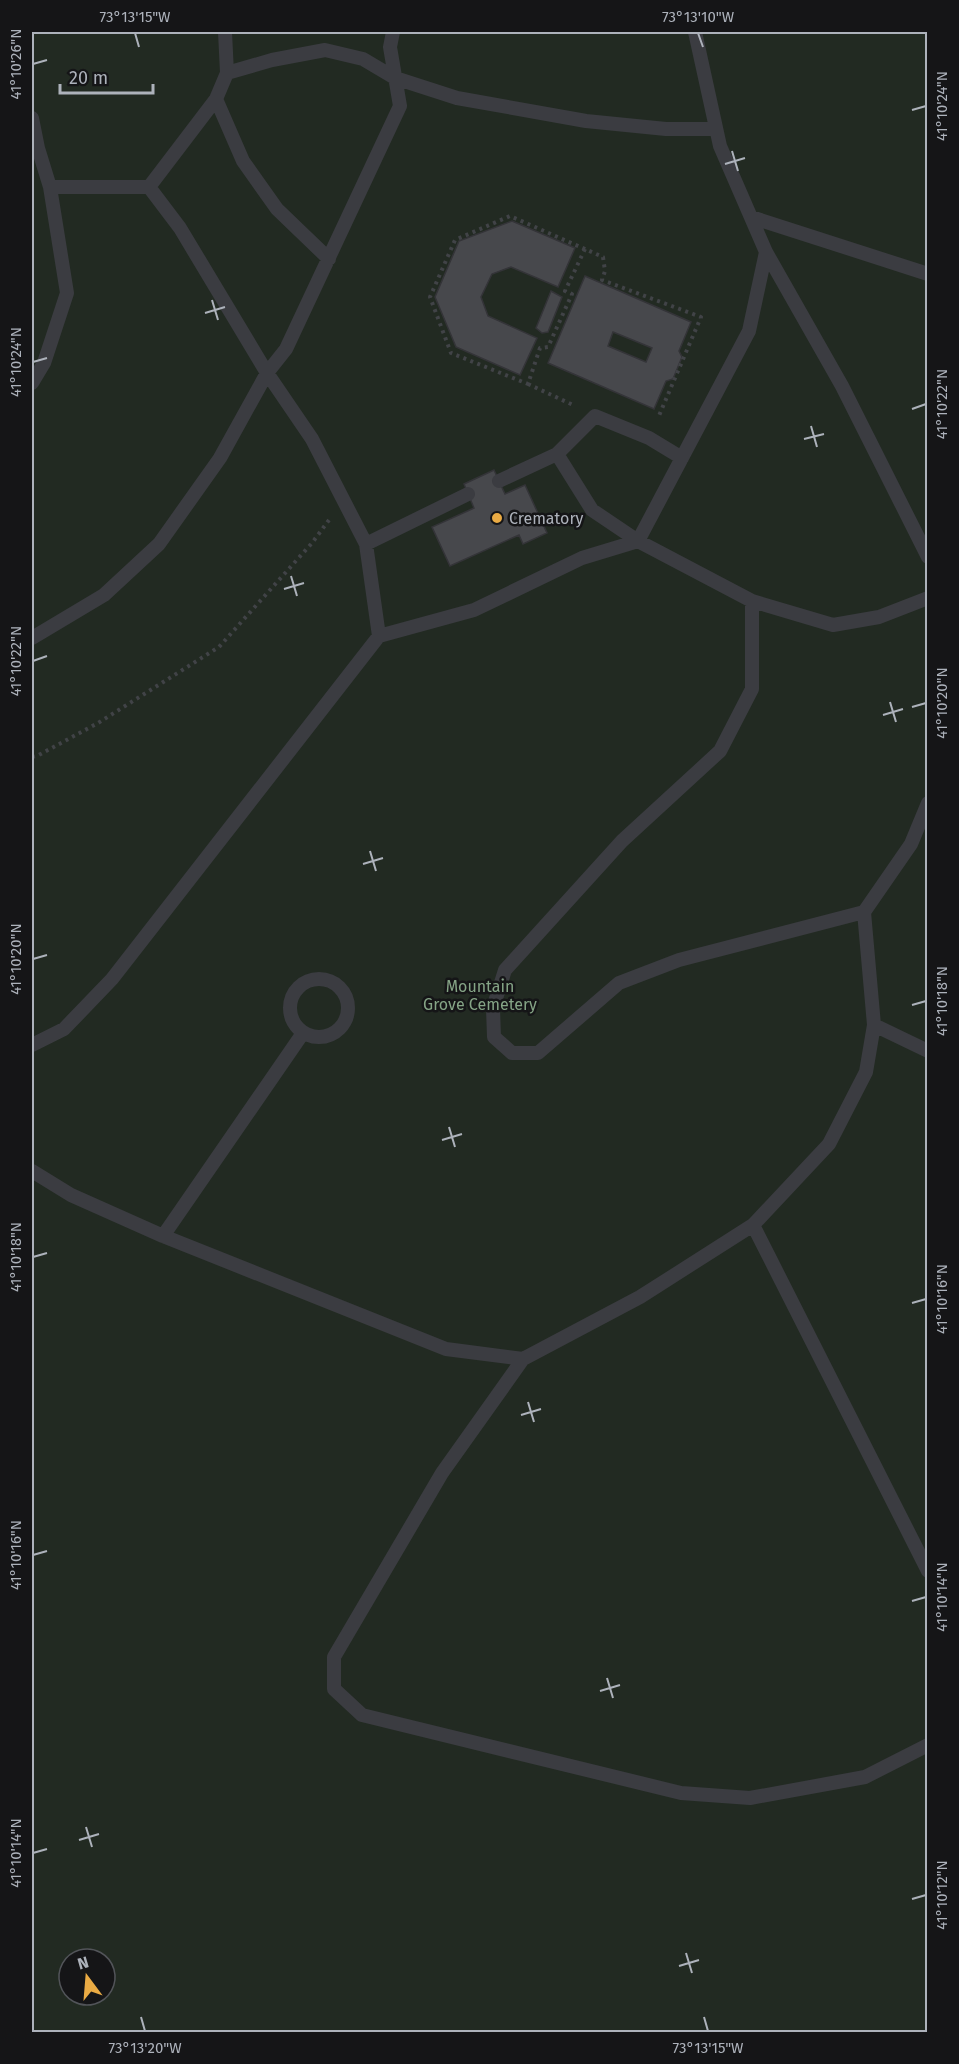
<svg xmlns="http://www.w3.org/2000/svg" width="959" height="2064" viewBox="0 0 959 2064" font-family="'Fira Sans',sans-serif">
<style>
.green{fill:#222a22;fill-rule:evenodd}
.building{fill:#47484c;stroke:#343438;stroke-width:1.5;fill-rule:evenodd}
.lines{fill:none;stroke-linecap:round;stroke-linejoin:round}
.path{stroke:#414347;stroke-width:4;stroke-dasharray:3 4.5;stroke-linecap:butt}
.service{stroke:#3b3c41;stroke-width:14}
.ticks{fill:none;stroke:#adb2bb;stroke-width:2}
.poi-dot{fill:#eaab44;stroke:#151517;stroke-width:2}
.labels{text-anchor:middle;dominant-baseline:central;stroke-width:5;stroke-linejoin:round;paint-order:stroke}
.poi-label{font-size:16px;fill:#adb2bb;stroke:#151517;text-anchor:start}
.park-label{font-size:16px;fill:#85a486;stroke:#151517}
.neatline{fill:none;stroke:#adb2bb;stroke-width:2}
.ticks-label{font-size:15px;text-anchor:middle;fill:#adb2bb}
</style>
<rect width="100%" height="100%" fill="#1a1a1c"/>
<path class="green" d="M 32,32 L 927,32 L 927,2032 L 32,2032 ZM 69,1959 L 105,1959 L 105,1995 L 69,1995 Z"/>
<path class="building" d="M 512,221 L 575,248 L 558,287 L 511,267 L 492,274 L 481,297 L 488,316 L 537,338 L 520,375 L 456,347 L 435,297 L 459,241 Z
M 585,276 L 691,322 L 679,351 L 682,357 L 673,379 L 666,381 L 654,409 L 548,363 ZM 613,332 L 652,348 L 646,362 L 608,346 Z
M 551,291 L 562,297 L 548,332 L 542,333 L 536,328 Z
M 494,470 L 505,494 L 525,485 L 547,533 L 523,544 L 519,535 L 450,566 L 432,527 L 474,508 L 464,484 Z"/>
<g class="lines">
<path class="path" d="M 585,249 L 565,291 L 572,294 L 548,347 L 540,348 L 528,384 L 451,353 L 430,297 L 455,240 L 510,216 L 603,257 L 605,271 L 602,280 L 701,317 L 658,418
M 528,384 L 573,405
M 32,757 L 37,756 L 98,723 L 219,647 L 312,543 L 329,520"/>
<path class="service" d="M 227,73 L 272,60 L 325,50 L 363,59 L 395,78 L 457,98 L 586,121 L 666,129 L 716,129
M 216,99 L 243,161 L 277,209 L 329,259
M 32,118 L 38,148 L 50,187 L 67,293 L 44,363 L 32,383
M 50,187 L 149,187 L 180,228 L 267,373 L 312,439 L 366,544 L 379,636
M 149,187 L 216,99 L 227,73 L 225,32
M 751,217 L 928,274
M 766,252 L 842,386 L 928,557
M 557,454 L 592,510 L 638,541 L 749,331 L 766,252 L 720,146 L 695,32
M 499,481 L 557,454 L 595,416 L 649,438 L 682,458
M 366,544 L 468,494
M 752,601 L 833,625 L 879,617 L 928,598
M 32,638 L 104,595 L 159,544 L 220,458 L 267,373 L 286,349 L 400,106 L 390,47 L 393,32
M 864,912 L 911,844 L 928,803
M290 1008a29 29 0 1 1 58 0a29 29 0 1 1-58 0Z
M 874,1025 L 928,1051
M 32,1045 L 64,1029 L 112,979 L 379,636 L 474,610 L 582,558 L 638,541 L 752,601 L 752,689 L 720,751 L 622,841 L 505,970 L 493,1008 L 494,1037 L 512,1053 L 538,1053 L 619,983 L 679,960 L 864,912 L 874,1025 L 866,1072 L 829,1144 L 753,1225 L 928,1571
M 32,1171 L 71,1195 L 163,1236 L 446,1349 L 523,1359 L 442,1473 L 334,1657 L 334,1689 L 362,1715 L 681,1793 L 750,1798 L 865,1777 L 928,1745
M 163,1236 L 303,1033
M 523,1359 L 640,1297 L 753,1225"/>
</g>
<path class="ticks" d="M 135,33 L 139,47M 698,33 L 703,47M 33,64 L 47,60M 912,110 L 926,106M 732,151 L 738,171M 725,164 L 745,158M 212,300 L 218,320M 205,313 L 225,307M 33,362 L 47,358M 912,409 L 926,404M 811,426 L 817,447M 804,439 L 824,434M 291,576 L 297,596M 284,589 L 304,583M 33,661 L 47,656M 890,702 L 896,722M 912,707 L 926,703M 883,715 L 903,709M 370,851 L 376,871M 363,864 L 383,858M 33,959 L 47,955M 912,1005 L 926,1001M 449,1127 L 455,1147M 442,1140 L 462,1134M 33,1257 L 47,1253M 912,1303 L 926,1299M 528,1402 L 534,1422M 521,1415 L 541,1409M 33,1555 L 47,1551M 912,1601 L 926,1597M 607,1678 L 613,1698M 600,1691 L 620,1685M 86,1827 L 92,1847M 79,1840 L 99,1834M 33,1853 L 47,1849M 912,1899 L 926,1895M 686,1953 L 692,1973M 679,1966 L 699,1960M 141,2017 L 145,2031M 704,2017 L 708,2031"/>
<circle class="poi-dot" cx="497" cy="518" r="6"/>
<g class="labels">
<g class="poi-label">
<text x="509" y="518">Crematory</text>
</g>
<g class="park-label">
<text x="480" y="986">Mountain<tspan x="480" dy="18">Grove Cemetery</tspan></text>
</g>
</g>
<rect width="959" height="2064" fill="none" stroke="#151517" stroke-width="66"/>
<g transform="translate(87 1977) rotate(344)"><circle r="28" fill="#151517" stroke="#525459" stroke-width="1.5"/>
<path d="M0-4.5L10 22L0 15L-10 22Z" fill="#eaab44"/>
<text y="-9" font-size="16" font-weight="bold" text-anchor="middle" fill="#adb2bb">N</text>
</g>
<path d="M60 84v9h93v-9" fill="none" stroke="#adb2bb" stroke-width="3"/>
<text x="69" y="84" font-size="18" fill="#adb2bb" stroke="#151517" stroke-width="4.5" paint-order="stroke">20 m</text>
<rect x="33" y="33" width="893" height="1998" class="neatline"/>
<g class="ticks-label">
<text x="135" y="22">73°13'15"W</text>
<text x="698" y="22">73°13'10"W</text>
<text transform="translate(16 64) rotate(-90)" y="5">41°10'26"N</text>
<text transform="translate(942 106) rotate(-90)" y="5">41°10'24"N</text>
<text transform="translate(16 362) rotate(-90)" y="5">41°10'24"N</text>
<text transform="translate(942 404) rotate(-90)" y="5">41°10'22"N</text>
<text transform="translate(16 661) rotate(-90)" y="5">41°10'22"N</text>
<text transform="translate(942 703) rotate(-90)" y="5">41°10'20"N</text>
<text transform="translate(16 959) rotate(-90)" y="5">41°10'20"N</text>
<text transform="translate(942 1001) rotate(-90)" y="5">41°10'18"N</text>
<text transform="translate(16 1257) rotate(-90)" y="5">41°10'18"N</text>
<text transform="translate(942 1299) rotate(-90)" y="5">41°10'16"N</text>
<text transform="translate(16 1555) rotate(-90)" y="5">41°10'16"N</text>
<text transform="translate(942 1597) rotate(-90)" y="5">41°10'14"N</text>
<text transform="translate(16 1853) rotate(-90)" y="5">41°10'14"N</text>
<text transform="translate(942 1895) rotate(-90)" y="5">41°10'12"N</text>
<text x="145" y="2053">73°13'20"W</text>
<text x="708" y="2053">73°13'15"W</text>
</g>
</svg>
